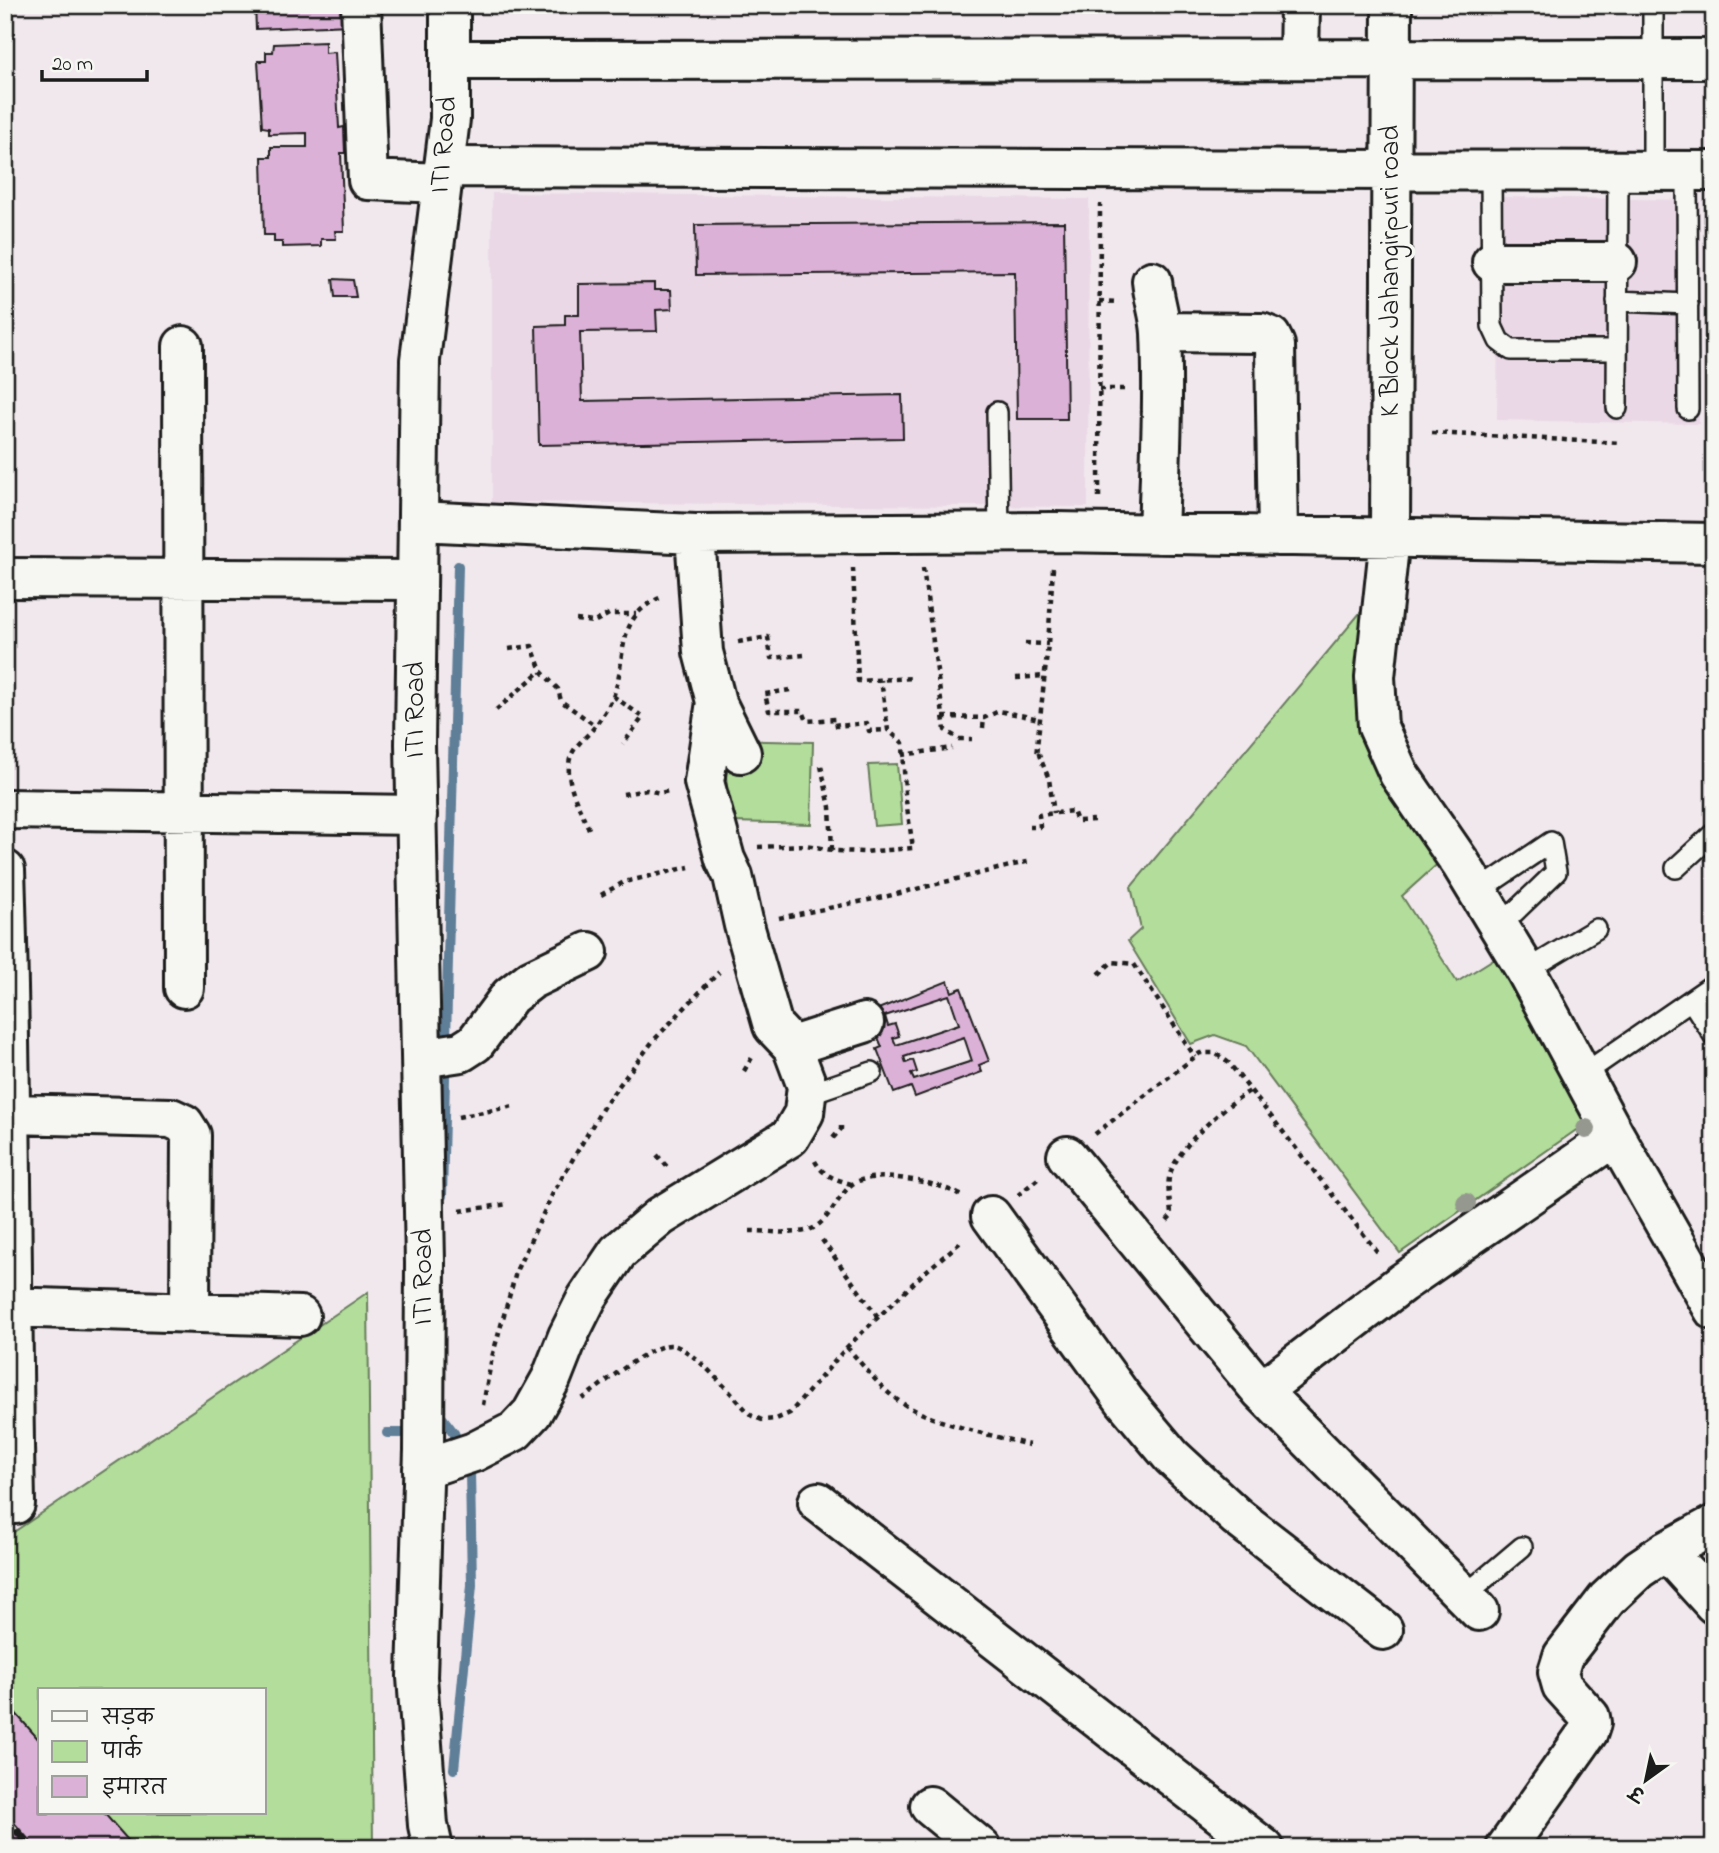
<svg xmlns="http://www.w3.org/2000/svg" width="1719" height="1853" viewBox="0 0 1719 1853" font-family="'Indie Flower','Playpen Sans Deva',sans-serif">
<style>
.built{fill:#ead8e6}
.green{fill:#b2dd9a;stroke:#677c5b;stroke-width:2;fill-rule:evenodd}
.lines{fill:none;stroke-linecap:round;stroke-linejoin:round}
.stream{stroke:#5f7e97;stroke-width:10}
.building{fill:#dbb1d7;stroke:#1c1c1c;stroke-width:2;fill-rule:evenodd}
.lane-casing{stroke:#1c1c1c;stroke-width:24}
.street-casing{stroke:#1c1c1c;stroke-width:44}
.secondary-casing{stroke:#1c1c1c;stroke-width:44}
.path{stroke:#1c1c1c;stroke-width:4.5;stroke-dasharray:5 5;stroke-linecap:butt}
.lane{stroke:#f6f6f2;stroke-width:19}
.street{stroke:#f6f6f2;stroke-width:38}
.secondary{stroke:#f6f6f2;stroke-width:38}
.rail-casing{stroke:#1c1c1c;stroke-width:8}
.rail{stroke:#f6f6f2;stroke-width:5;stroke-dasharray:16;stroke-linecap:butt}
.tree{fill:#95988f}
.labels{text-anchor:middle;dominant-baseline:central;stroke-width:7;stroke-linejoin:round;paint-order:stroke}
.street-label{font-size:28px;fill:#1c1c1c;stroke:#f6f6f2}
</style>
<rect width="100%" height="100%" fill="#f1e8ed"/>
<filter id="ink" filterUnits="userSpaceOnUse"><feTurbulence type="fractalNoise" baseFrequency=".0143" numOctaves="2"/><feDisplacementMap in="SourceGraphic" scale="14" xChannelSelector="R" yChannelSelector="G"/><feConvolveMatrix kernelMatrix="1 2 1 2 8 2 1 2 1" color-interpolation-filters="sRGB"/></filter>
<g filter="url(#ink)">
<path class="built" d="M 492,193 L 1089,199 L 1088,507 L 492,502 Z
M 1499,197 L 1700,200 L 1699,424 L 1497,420 Z"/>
<path class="green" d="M 1370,601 L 1363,737 L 1443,859 L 1402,896 L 1457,982 L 1500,955 L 1592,1119 L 1400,1253 L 1246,1046 L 1215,1035 L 1191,1044 L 1128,941 L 1141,929 L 1131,887 Z
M 723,740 L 813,742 L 811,824 L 730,822 Z
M 897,764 L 902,824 L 874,826 L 868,765 Z
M 368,1292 L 373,1848 L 9,1848 L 5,1844 L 5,1538 ZM 40,1690 L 264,1690 L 264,1813 L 40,1813 Z"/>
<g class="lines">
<path class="stream" d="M 442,1196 L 458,566
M 437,1411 L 454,1433 L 470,1471 L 472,1585 L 454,1769
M 387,1433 L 419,1433"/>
</g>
<path class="building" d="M 255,5 L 349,5 L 350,25 L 256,29 Z
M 325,42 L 325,53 L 335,52 L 339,128 L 344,127 L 345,153 L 341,153 L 344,231 L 335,231 L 336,239 L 321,239 L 321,246 L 282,247 L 282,242 L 274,242 L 274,235 L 264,235 L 262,157 L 271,157 L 271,147 L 307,147 L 307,133 L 269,134 L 269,128 L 262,127 L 258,61 L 266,61 L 266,52 L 273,52 L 274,44 Z
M 1064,222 L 1067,419 L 1017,419 L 1015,272 L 696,275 L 695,225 Z
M 333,279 L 353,280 L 356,297 L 335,297 Z
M 654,283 L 654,290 L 671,290 L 672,309 L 656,310 L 657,331 L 580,332 L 582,401 L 902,395 L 903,438 L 539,445 L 536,326 L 565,325 L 565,315 L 579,315 L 579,284 Z
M 948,981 L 952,992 L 961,988 L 989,1061 L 979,1065 L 982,1072 L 915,1097 L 911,1087 L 894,1093 L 877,1049 L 882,1047 L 874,1028 L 884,1024 L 878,1009 ZM 949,995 L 959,1024 L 896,1045 L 893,1038 L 899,1036 L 895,1024 L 888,1026 L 885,1016 ZM 964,1037 L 972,1061 L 914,1080 L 911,1074 L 917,1072 L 913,1060 L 906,1063 L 904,1057 Z
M 5,1701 L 40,1741 L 40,1813 L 104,1813 L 135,1848 L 5,1848 Z"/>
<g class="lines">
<defs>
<path id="lane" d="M 1653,170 L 1653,5
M 1491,171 L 1492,326 L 1499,341 L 1511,350 L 1617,350
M 1687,171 L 1688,409
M 1617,301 L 1688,304
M 1617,408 L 1618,171
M 997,412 L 999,532
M 1676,868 L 1714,833
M 1477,892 L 1551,842 L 1556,872 L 1499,927
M 1526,971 L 1596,929
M 1691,1000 L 1714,1036
M 1582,1075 L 1714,984
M 805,1095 L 872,1072
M 1464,1596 L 1522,1547"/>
<path id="street" d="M 361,5 L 368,180 L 442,183
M 1392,5 L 1390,537 L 1375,677 L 1378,727 L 1399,774 L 1461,864 L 1526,971 L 1615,1136 L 1714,1310
M 1299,59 L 1300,5
M 450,60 L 1714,59
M 444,167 L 1714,171
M 1492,262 L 1617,262
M 1152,281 C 1154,300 1160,315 1161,333 C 1164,400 1160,467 1158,534
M 1161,332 L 1261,333 L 1271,337 L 1275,345 L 1278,536
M 183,346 L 184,988
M 418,521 L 695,534 L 1055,532 L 1714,543
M 5,578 L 417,580
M 716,702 L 741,753
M 5,809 L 417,815
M 5,870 C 12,1081 11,1293 15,1504
M 792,1046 L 864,1023
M 422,1058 L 461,1052 L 475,1043 L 510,996 L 532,979 L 588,952
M 11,1114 L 171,1118 L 184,1124 L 191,1135 L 190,1312
M 1067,1156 L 1261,1391 L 1479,1611
M 991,1216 L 1125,1401 L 1172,1457 L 1237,1517 L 1383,1630
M 5,1307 L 300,1316
M 1261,1391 L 1402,1283 L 1615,1136
M 423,1469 L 474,1452 L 515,1431 L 532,1413 L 551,1379 L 568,1336 L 587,1298 L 618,1252 L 661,1216 L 790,1137 L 804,1113 L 807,1086 L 792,1046 L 773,1026 L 744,925 L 733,876 L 725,859 L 704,782 L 716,702 L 703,652 L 695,534
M 818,1502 L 1264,1848
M 1666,1551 L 1714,1604
M 930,1806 L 981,1848
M 1506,1848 L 1588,1732 L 1591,1723 L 1590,1717 L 1562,1686 L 1558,1672 L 1563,1656 L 1607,1599 L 1639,1569 L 1666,1551 L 1714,1525"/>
<path id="secondary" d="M 433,1848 L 428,1825 L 417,1677 L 424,1450 L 425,1263 L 415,744 L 420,360 L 450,119 L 450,5"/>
</defs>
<use href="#lane" class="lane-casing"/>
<use href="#street" class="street-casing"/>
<use href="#secondary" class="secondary-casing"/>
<path class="path" d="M 1099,301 L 1119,302
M 1099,389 L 1126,389
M 1432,433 L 1621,443
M 1099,497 L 1100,204
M 853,568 L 858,681 L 914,678
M 923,568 L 945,730 L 959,739 L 972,739
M 1053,568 L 1048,644 L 1036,756 L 1039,755 L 1049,779 L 1054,813
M 576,620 L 594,622 L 609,614 L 636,614
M 738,642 L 768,637 L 771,658 L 804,655
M 1025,643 L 1048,644
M 509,649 L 532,646 L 541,671 L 558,689 L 561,701 L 596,726
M 1016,678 L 1045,676
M 790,690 L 765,694 L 769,711 L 803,711 L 807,721 L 836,719 L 837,726 L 867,723 L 869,731 L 888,730
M 613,696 L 643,717 L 623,744
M 496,710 L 541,671
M 943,717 L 984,718 L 999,711 L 1040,719
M 983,728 L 984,718
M 902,755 L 952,748
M 821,766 L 830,807 L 832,850
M 623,794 L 647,790 L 660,793 L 669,791
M 1029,827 L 1040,827 L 1039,815 L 1073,811 L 1077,821 L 1096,820
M 589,829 C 580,808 567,787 569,764 C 571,746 587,738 596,725 C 602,717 609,706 613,697 C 628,658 613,617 662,597
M 758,847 L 806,845 L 837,851 L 863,852 L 913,848 L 905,794 L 903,743 L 888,730 L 881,680
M 601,895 L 624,882 L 689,867
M 779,918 L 888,896 L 1030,861
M 1099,974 L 1112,962 L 1134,964 L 1195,1057
M 744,1071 L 753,1056
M 458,1117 L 514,1106
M 1095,1134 L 1200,1053 L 1215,1053 L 1229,1063 L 1379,1254
M 833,1138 L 841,1129 L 841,1123
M 657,1155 L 669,1169
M 815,1161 C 823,1176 835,1179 851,1184
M 1018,1195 L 1039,1178
M 460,1211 L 508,1204
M 1167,1221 L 1171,1217 C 1171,1205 1167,1190 1169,1178 C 1174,1150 1226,1104 1250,1091
M 750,1231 C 768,1231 792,1235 809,1230 C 827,1224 836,1200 849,1187 C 867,1167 941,1182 962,1196
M 822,1240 L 878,1317
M 847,1347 C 861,1363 875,1381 891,1395 C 922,1422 989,1434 1029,1445
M 582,1399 C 602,1385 648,1346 670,1345 C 690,1344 737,1401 752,1416 L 762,1420 L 776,1419 L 790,1413 L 847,1347 L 924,1273 L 963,1240
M 483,1405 L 492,1357 L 517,1269 L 553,1193 L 605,1104 L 653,1041 L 719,972"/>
<use href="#lane" class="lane"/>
<use href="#street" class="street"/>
<use href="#secondary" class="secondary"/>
<defs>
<path id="rail" d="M 5,1817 L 32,1848"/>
</defs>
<use href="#rail" class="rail-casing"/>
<use href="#rail" class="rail"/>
</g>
<g class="tree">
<circle cx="1586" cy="1129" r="10"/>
<circle cx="1466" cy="1203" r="10"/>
</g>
</g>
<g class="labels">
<g class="street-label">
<text transform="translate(445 145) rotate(-85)">ITI Road</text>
<text transform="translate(1391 271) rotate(-90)">K Block Jahangirpuri road</text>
<text transform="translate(416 710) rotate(-90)">ITI Road</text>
<text transform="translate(424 1277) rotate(-90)">ITI Road</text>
</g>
</g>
<rect width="1719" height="1853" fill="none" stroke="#f6f6f2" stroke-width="28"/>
<rect x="14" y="14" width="1691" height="1825" fill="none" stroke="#1c1c1c" stroke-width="2.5" filter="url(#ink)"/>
<rect x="38" y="1688" width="228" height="126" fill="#f6f6f2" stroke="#9f9f9c" stroke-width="2"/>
<rect x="52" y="1711" width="35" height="10" fill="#f6f6f2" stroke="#9f9f9c" stroke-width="2"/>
<text x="102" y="1724" font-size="21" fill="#1c1c1c">सड़क</text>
<rect x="52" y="1741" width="35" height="21" fill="#b2dd9a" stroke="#9f9f9c" stroke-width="2"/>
<text x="102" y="1758" font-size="21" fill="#1c1c1c">पार्क</text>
<rect x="52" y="1776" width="35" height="21" fill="#dbb1d7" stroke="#9f9f9c" stroke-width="2"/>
<text x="102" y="1794" font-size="21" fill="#1c1c1c">इमारत</text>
<g transform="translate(1646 1780) rotate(213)" stroke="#f6f6f2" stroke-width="5" paint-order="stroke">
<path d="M0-5L12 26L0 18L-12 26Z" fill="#1c1c1c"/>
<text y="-10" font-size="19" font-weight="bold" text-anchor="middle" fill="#1c1c1c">उ</text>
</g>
<path d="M42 70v10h105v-10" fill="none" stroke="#1c1c1c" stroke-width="3.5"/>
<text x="52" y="70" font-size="21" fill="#1c1c1c" stroke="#f6f6f2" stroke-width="5" paint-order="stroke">20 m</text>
</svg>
